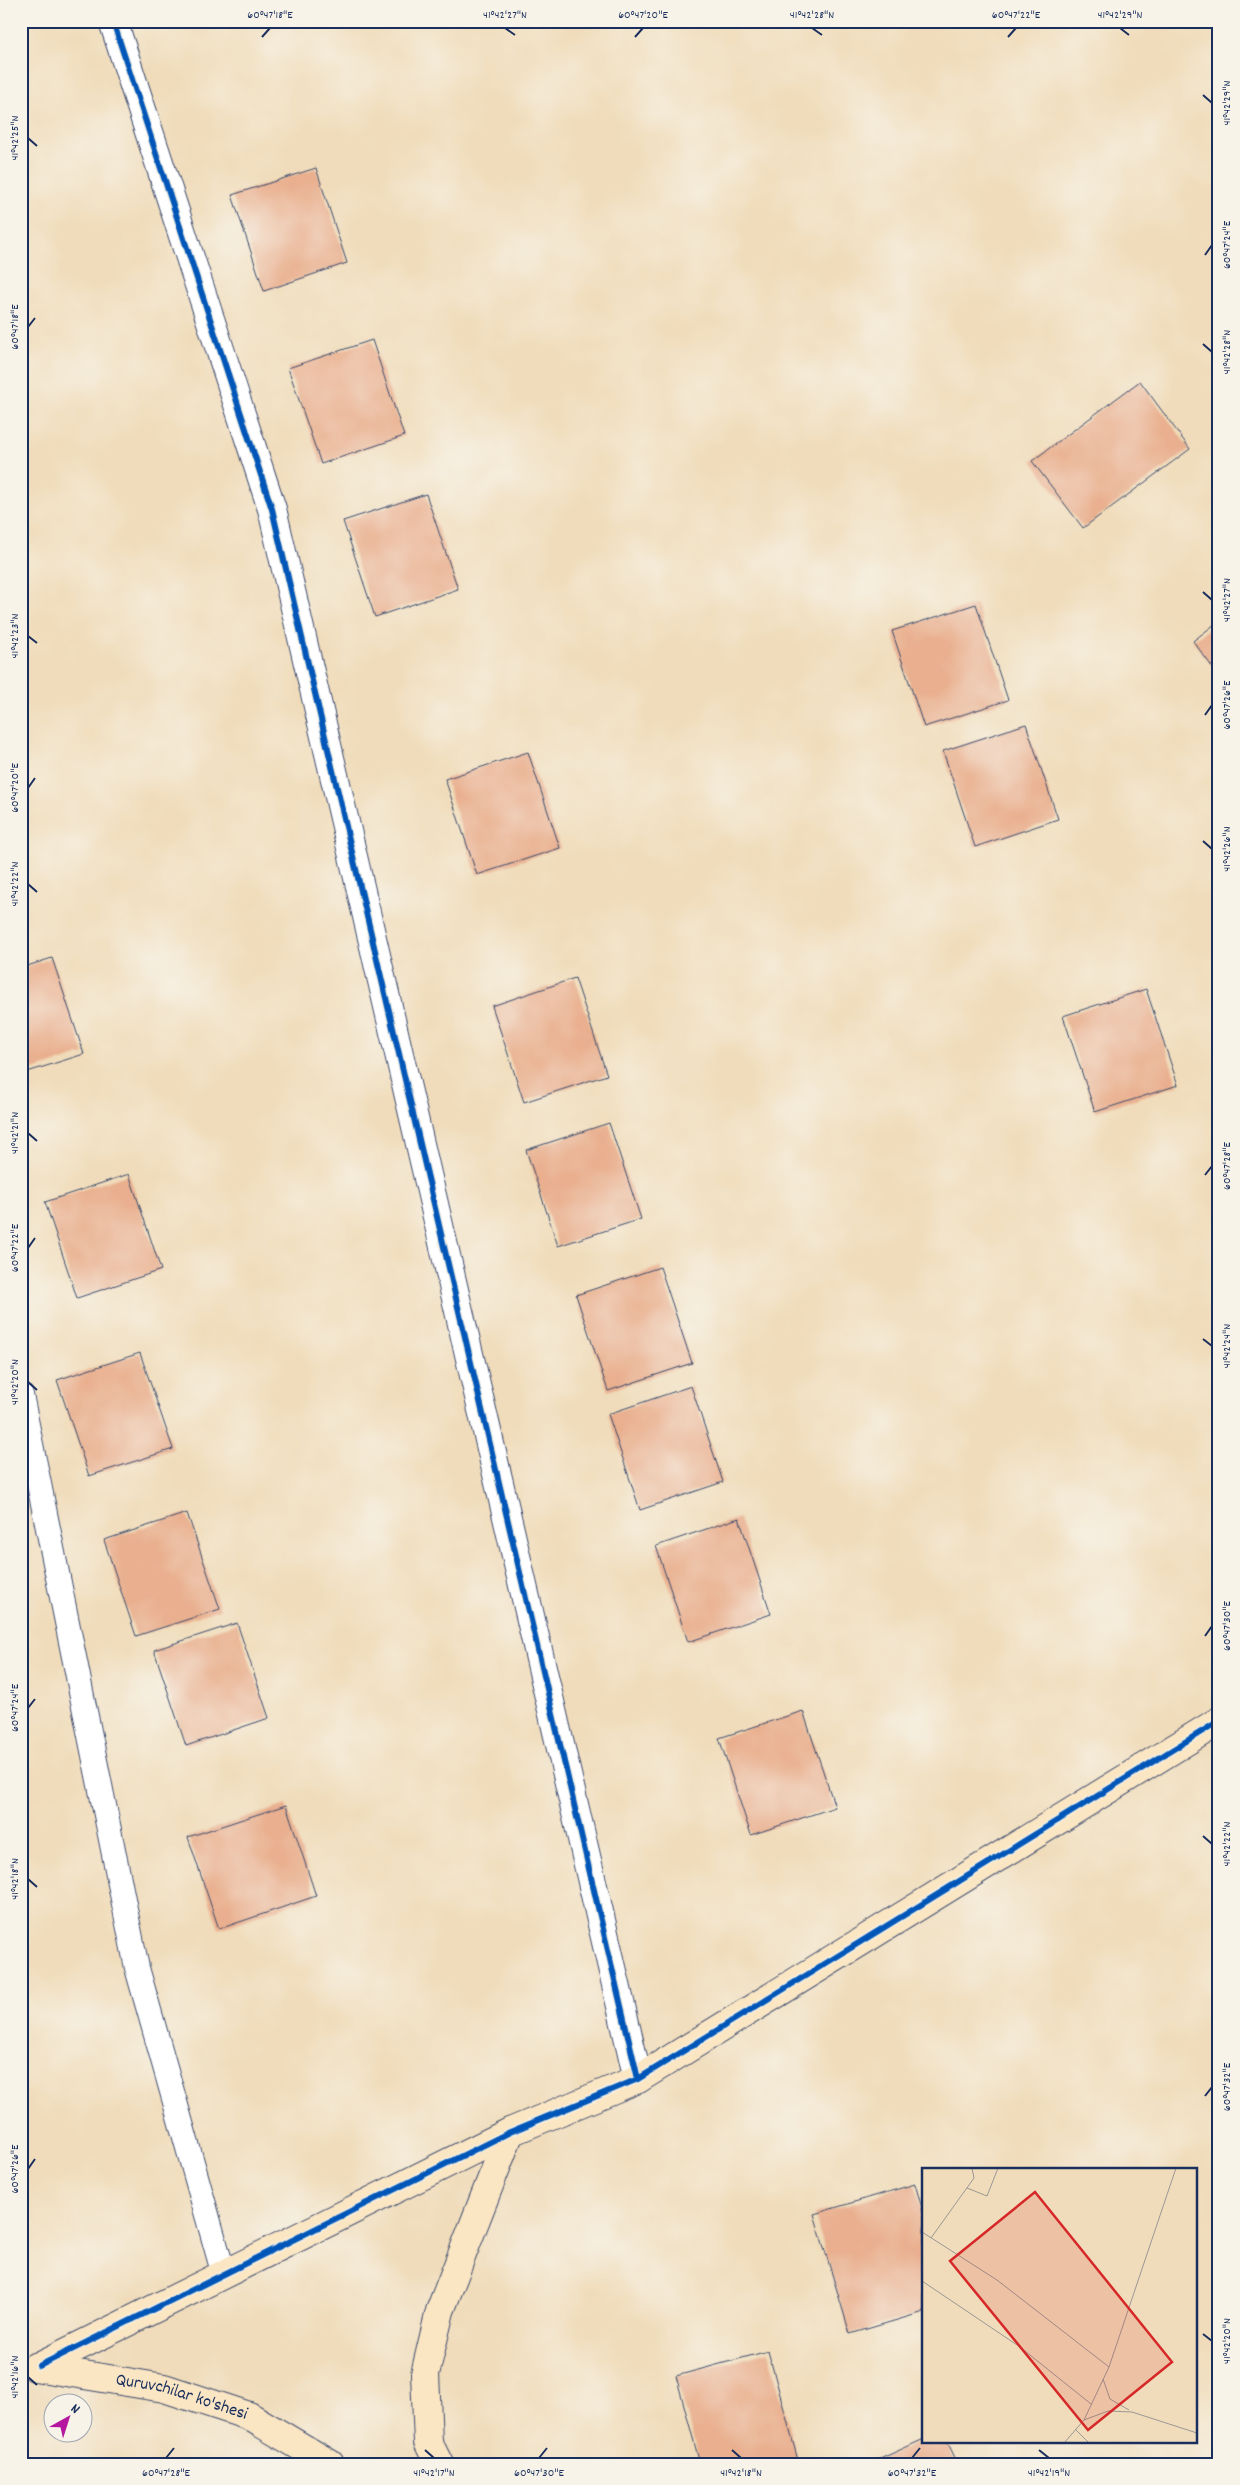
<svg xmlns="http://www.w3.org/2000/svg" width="1240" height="2485" viewBox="0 0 1240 2485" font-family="Dekko,sans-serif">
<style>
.building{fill:#e9af8e}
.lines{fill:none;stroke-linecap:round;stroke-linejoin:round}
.lane-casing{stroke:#3b496c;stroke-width:26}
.street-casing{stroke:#3b496c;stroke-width:30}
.secondary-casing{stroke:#3b496c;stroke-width:30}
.lane{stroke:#fff;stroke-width:24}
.street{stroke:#fff;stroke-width:28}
.secondary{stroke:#fbe6c4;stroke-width:28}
.cycleway-casing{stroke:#f7f3e8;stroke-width:9}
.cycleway{stroke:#0057b8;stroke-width:6}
.ticks{fill:none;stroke:#1b2f5e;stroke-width:2}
.labels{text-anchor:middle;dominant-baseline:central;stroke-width:4;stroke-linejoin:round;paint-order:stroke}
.street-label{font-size:18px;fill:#1b2f5e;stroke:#f7f3e8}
.inset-road{fill:none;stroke:#9b9795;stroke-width:1}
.view{fill:#d62828;fill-opacity:0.15;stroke:#d62828;stroke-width:2.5}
.inset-edge{fill:none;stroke:#1b2f5e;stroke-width:2.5}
.neatline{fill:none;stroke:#1b2f5e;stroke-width:2}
.ticks-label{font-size:12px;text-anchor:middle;fill:#1b2f5e}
</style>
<rect width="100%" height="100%" fill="#f7f3e8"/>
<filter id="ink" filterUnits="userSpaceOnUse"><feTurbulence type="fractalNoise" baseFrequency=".02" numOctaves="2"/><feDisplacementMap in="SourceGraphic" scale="10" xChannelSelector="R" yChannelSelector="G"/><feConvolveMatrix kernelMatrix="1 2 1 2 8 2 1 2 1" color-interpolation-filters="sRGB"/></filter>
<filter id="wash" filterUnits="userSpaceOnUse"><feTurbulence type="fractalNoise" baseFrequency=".0096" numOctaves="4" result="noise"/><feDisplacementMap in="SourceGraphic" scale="20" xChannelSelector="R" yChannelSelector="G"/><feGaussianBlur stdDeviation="1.12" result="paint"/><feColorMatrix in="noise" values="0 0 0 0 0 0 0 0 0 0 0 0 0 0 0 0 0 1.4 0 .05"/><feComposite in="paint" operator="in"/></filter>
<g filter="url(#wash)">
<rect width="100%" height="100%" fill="#f0dcba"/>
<g id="blocks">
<path class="building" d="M 316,168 L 347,263 L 264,291 L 232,195 Z
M 1219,318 L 1219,330 L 1213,322 Z
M 372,340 L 404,436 L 321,464 L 288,368 Z
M 1140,381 L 1190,449 L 1083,528 L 1032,461 Z
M 426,494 L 458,589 L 375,617 L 343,521 Z
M 976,604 L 1008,700 L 924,727 L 892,631 Z
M 1219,621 L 1219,676 L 1193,641 Z
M 1026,724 L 1058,819 L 975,847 L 943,751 Z
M 528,752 L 560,848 L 477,875 L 445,779 Z
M 21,830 L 25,842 L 21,843 Z
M 52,958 L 84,1054 L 21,1074 L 21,968 Z
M 575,978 L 607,1075 L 524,1102 L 492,1006 Z
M 1146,989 L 1178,1085 L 1095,1112 L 1063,1016 Z
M 609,1123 L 641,1219 L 558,1246 L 526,1150 Z
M 129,1174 L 161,1270 L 77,1298 L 45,1202 Z
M 660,1267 L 692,1363 L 608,1391 L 576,1295 Z
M 140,1353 L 173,1449 L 89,1476 L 57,1380 Z
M 691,1386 L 723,1482 L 640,1510 L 608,1414 Z
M 187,1513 L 220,1609 L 136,1636 L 104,1540 Z
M 739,1518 L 771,1614 L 688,1642 L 656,1546 Z
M 237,1623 L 269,1718 L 186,1746 L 154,1650 Z
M 803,1711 L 835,1807 L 751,1835 L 719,1738 Z
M 286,1805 L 316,1896 L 219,1929 L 188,1837 Z
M 915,2184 L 924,2215 L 924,2312 L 850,2334 L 814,2214 Z
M 768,2351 L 799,2464 L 700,2464 L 676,2376 Z
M 924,2439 L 924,2441 L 947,2441 L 958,2464 L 869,2464 Z"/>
</g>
</g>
<g filter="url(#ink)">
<use href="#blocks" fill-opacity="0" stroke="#3b496c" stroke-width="1"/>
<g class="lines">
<defs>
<path id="lane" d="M 21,1395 L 137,1968 L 224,2275"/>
<path id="street" d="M 113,21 L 272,509 L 638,2079"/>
<g id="secondary">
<path d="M 39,2366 L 510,2132 L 638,2079 L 1219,1721"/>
<path id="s1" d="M 35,2367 L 164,2388 L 249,2416 L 330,2464"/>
<path d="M 439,2464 L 428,2442 L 425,2374 L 440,2311 L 510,2132"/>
</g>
</defs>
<use href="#lane" class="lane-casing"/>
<use href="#street" class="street-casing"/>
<use href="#secondary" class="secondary-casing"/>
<use href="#lane" class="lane"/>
<use href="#street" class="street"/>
<use href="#secondary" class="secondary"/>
<defs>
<path id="cycleway" d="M 113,21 L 272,509 L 638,2079
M 39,2366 L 510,2132 L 638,2079 L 1219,1721"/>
</defs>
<use href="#cycleway" class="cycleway-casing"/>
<use href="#cycleway" class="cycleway"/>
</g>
</g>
<path class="ticks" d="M 505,28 L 515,35M 812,28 L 822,35M 1120,28 L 1129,35M 262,37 L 270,28M 635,37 L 643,28M 1008,37 L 1016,28M 1203,95 L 1212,103M 28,138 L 37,146M 1205,255 L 1212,245M 28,327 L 35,318M 1203,344 L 1212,352M 1203,592 L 1212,600M 28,636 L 37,643M 1205,715 L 1212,705M 28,788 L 35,778M 1203,841 L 1212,849M 28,884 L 37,892M 28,1133 L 37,1141M 1205,1175 L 1212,1166M 28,1248 L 35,1238M 1203,1339 L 1212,1346M 28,1382 L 37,1390M 1205,1636 L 1212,1626M 28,1708 L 35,1699M 1203,1836 L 1212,1844M 28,1879 L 37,1887M 1205,2096 L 1212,2087M 28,2169 L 35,2159M 1203,2334 L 1212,2341M 28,2377 L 37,2385M 425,2450 L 434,2458M 732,2450 L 741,2458M 1039,2450 L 1049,2458M 166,2458 L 174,2448M 539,2458 L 547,2448M 912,2458 L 920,2448"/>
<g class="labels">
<g class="street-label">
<text stroke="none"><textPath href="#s1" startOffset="150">Quruvchilar ko'shesi</textPath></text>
</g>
</g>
<g transform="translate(922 2168)">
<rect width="275" height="275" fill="#f0dcba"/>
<path class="inset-road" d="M 45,20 L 65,28 L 76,0M 0,64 L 75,112 L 187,199M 9,70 L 52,10 L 50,0M 0,113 L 98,179 L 169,236M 181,211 L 188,231 L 207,242M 162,252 L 187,199 L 254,0M 153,261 L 167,275M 142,275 L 162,252 L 186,243 L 210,244 L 275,265"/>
<path class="view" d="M 113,24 L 250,194 L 166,262 L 28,93 Z"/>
<rect width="275" height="275" class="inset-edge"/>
</g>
<rect width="1240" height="2485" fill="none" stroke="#f7f3e8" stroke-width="55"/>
<g transform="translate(68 2418) rotate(39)"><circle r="24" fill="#f7f3e8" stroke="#9fa5b1"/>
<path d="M0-4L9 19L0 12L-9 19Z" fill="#b5179e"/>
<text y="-8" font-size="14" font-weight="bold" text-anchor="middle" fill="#1b2f5e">N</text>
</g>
<rect x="28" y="28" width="1184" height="2430" class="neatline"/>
<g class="ticks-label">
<text x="270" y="18">60°47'18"E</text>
<text x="505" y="18">41°42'27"N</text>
<text x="643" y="18">60°47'20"E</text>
<text x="812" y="18">41°42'28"N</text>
<text x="1016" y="18">60°47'22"E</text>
<text x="1120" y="18">41°42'29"N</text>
<text transform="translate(1226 103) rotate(-90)" y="4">41°42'29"N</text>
<text transform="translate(14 138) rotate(-90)" y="4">41°42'25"N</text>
<text transform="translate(1226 245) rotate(-90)" y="4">60°47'24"E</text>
<text transform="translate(14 327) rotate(-90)" y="4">60°47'18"E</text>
<text transform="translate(1226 352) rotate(-90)" y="4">41°42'28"N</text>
<text transform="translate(1226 600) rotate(-90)" y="4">41°42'27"N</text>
<text transform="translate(14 636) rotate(-90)" y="4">41°42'23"N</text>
<text transform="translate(1226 705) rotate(-90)" y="4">60°47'26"E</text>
<text transform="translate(14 788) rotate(-90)" y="4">60°47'20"E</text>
<text transform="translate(1226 849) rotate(-90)" y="4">41°42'26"N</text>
<text transform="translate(14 884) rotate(-90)" y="4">41°42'22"N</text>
<text transform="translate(14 1133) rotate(-90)" y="4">41°42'21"N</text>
<text transform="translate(1226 1166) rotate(-90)" y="4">60°47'28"E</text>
<text transform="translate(14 1248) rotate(-90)" y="4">60°47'22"E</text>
<text transform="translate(1226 1346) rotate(-90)" y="4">41°42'24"N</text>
<text transform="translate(14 1382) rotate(-90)" y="4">41°42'20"N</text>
<text transform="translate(1226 1626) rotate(-90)" y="4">60°47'30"E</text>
<text transform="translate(14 1708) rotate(-90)" y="4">60°47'24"E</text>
<text transform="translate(1226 1844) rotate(-90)" y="4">41°42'22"N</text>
<text transform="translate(14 1879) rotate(-90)" y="4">41°42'18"N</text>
<text transform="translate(1226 2087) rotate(-90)" y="4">60°47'32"E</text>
<text transform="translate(14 2169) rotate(-90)" y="4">60°47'26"E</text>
<text transform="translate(1226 2341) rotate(-90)" y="4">41°42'20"N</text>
<text transform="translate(14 2377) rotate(-90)" y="4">41°42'16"N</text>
<text x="166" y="2476">60°47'28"E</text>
<text x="434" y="2476">41°42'17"N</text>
<text x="539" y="2476">60°47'30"E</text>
<text x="741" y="2476">41°42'18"N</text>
<text x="912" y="2476">60°47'32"E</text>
<text x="1049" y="2476">41°42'19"N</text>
</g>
</svg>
